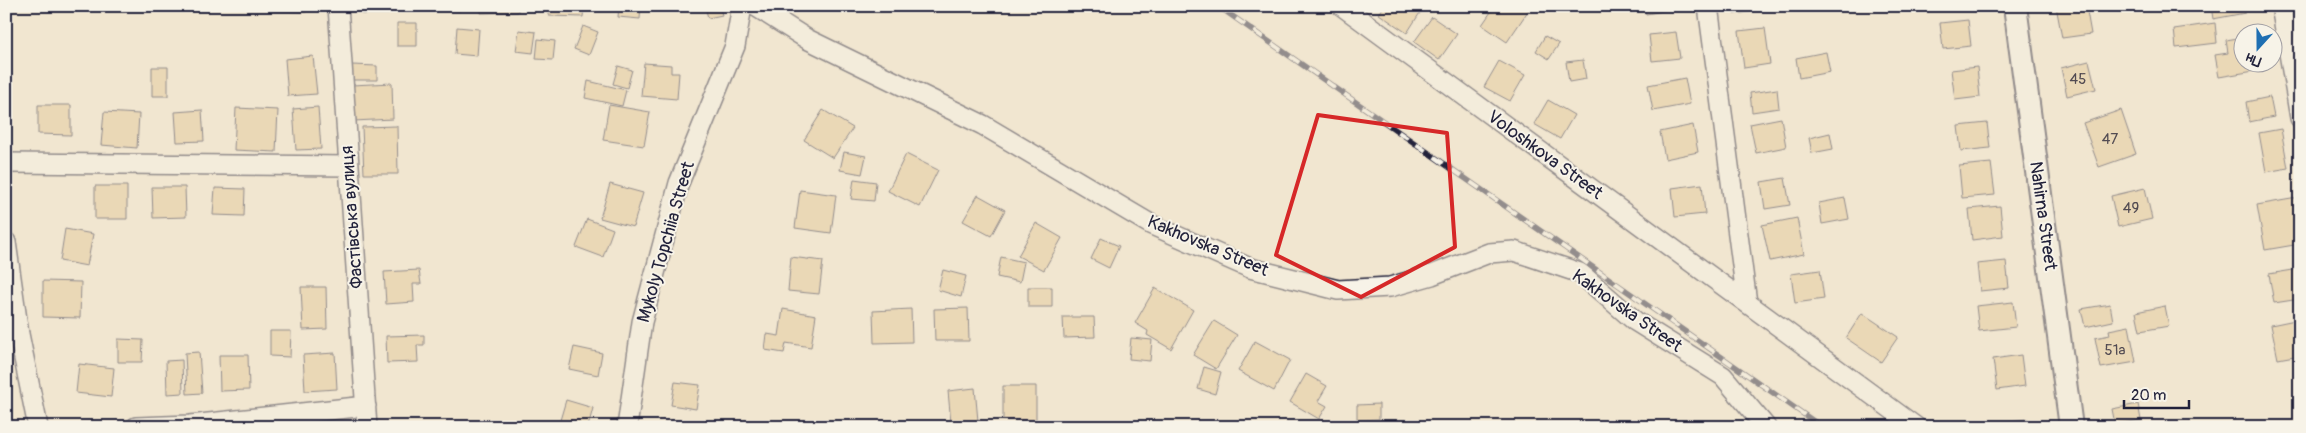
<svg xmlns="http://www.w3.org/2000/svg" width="2306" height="433" viewBox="0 0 2306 433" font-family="Pangolin,sans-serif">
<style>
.building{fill:#e3c797;stroke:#22223b}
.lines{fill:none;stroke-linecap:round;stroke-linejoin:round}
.minor-casing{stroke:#22223b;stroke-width:22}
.tertiary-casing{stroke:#22223b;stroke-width:26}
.minor{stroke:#f7f3e8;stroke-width:19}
.tertiary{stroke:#f7f3e8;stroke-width:22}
.rail-casing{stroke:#22223b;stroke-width:5.5}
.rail{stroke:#f7f3e8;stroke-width:4;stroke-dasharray:11;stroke-linecap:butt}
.marked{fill:none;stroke:#d62828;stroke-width:4;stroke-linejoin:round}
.labels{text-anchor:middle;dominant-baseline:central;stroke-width:4;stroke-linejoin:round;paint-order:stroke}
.number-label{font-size:15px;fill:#524b52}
.street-label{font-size:18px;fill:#22223b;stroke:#f7f3e8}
</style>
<rect width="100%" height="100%" fill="#f1e6d0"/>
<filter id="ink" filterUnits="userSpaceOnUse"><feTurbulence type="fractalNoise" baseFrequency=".02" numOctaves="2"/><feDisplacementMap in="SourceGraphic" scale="10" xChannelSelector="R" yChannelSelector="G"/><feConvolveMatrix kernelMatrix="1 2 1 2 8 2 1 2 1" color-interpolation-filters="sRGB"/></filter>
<g filter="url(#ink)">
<path class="building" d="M 98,6 L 134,6 L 134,9 Z
M 164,6 L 198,6 L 198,11 L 164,10 Z
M 274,6 L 306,6 L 306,12 L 274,11 Z
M 361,6 L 389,6 L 389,14 L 361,14 Z
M 424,6 L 460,6 L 460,11 L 424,10 Z
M 481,6 L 518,6 L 518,12 L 481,13 Z
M 549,6 L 584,6 L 583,17 L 549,16 Z
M 592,6 L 617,6 L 617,9 Z
M 619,6 L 641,6 L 640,19 L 618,17 Z
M 705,6 L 719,6 L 722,15 L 708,18 Z
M 1384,6 L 1420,6 L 1423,8 L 1407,33 L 1379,14 Z
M 1495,6 L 1530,8 L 1507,42 L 1482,25 Z
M 1644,6 L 1675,6 L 1675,9 L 1646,14 Z
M 1733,6 L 1765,6 L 1765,10 L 1734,14 Z
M 2056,6 L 2086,6 L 2091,34 L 2062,38 Z
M 2211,6 L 2244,6 L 2245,13 L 2213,19 Z
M 1432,17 L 1457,34 L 1439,60 L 1414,42 Z
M 1968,20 L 1971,46 L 1943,49 L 1940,23 Z
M 397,23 L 417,23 L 417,46 L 397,46 Z
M 2215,23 L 2217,43 L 2176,48 L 2174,29 Z
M 583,26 L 598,32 L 589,55 L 574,49 Z
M 457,27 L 479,29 L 477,56 L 455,54 Z
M 1765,28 L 1770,64 L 1744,68 L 1739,31 Z
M 519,30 L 536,32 L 533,53 L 516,51 Z
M 1676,32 L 1680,58 L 1652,61 L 1649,35 Z
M 1545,36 L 1559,44 L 1549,59 L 1536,51 Z
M 2244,37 L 2244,62 L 2252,62 L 2254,71 L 2219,77 L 2215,55 L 2228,53 L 2226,40 Z
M 538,39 L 555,41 L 553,60 L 536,59 Z
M 1826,52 L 1830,72 L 1799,78 L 1796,58 Z
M 313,56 L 317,94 L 288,96 L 285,59 Z
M 1583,60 L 1586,79 L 1569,82 L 1566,62 Z
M 1499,61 L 1525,75 L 1510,101 L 1484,87 Z
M 2089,61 L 2096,89 L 2067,96 L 2061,68 Z
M 644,63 L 671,65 L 671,73 L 679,73 L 677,99 L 641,96 Z
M 352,65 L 377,66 L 377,80 L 352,80 Z
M 618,66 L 632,70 L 627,88 L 613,84 Z
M 152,67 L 168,67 L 168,96 L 152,96 Z
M 1977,67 L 1980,97 L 1955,100 L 1951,70 Z
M 1685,78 L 1690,104 L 1653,111 L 1648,85 Z
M 588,81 L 626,90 L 622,106 L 585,98 Z
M 392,83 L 393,119 L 354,121 L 352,85 Z
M 1777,89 L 1779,108 L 1752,112 L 1750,93 Z
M 2270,97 L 2274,117 L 2249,122 L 2246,102 Z
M 1548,100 L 1574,115 L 1560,139 L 1534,124 Z
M 38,105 L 71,105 L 71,135 L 38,134 Z
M 609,105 L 650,112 L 644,146 L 603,140 Z
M 318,107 L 321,149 L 296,150 L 293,109 Z
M 236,108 L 278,110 L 276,152 L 234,150 Z
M 202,110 L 204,141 L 177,142 L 175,112 Z
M 823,110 L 853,128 L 833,158 L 804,140 Z
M 2121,110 L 2136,154 L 2099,167 L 2083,123 Z
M 104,112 L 139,114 L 137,148 L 101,145 Z
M 1781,118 L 1786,147 L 1756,153 L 1750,124 Z
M 1987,123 L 1990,148 L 1961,151 L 1958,126 Z
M 1693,125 L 1698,152 L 1665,159 L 1660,132 Z
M 397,126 L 398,174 L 364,174 L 362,127 Z
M 2281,129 L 2288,168 L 2266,172 L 2259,133 Z
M 1830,133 L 1833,149 L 1812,153 L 1809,138 Z
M 844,152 L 866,156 L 862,174 L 840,170 Z
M 906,154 L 938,170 L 920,207 L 888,191 Z
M 1991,163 L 1995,195 L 1962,198 L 1959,166 Z
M 1785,178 L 1790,205 L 1765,209 L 1761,182 Z
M 854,179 L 876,182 L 874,201 L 851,199 Z
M 610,184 L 643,193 L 633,227 L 600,218 Z
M 1702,184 L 1705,214 L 1675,217 L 1672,188 Z
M 95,186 L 127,186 L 127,219 L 95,219 Z
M 152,187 L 185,187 L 186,217 L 153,218 Z
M 215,188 L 245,189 L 244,216 L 213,215 Z
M 2145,188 L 2152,219 L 2118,227 L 2111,196 Z
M 800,190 L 836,195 L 831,233 L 795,228 Z
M 978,195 L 1005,210 L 991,236 L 963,221 Z
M 1845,198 L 1849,219 L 1822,224 L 1819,203 Z
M 2297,198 L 2300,212 L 2300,244 L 2265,250 L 2257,205 Z
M 2000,206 L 2003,236 L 1972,240 L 1969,209 Z
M 1797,218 L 1804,254 L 1770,261 L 1762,225 Z
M 587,219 L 613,229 L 603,257 L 576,247 Z
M 1036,223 L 1062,238 L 1044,270 L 1018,256 Z
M 65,229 L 93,234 L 87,266 L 60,261 Z
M 1101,238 L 1119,246 L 1109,268 L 1091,259 Z
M 791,257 L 823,261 L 819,294 L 788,291 Z
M 1001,257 L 1024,262 L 1020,282 L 997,277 Z
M 2006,261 L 2009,288 L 1980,291 L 1977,264 Z
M 2299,269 L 2300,299 L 2274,303 L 2269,274 Z
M 419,270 L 421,284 L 413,284 L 414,302 L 386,304 L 384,272 Z
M 943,270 L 966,276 L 961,297 L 938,290 Z
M 1820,270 L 1824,299 L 1795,303 L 1791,274 Z
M 43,281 L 81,282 L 80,318 L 43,317 Z
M 301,287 L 326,287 L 327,329 L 303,330 Z
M 1028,287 L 1052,287 L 1052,307 L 1028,307 Z
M 1155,288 L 1193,310 L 1171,349 L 1147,335 L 1148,331 L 1135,323 Z
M 2013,302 L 2016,327 L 1979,331 L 1976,306 Z
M 2110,304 L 2113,321 L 2085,327 L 2081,309 Z
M 2165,306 L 2169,326 L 2140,331 L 2136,312 Z
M 968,308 L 969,341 L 935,341 L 934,309 Z
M 783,309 L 816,315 L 811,347 L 786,343 L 784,353 L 765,350 L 767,334 L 779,336 Z
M 911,309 L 912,342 L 874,343 L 873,311 Z
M 1862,313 L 1898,337 L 1881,362 L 1846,338 Z
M 1063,317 L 1094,317 L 1095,337 L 1064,338 Z
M 2300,319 L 2300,355 L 2278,359 L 2271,325 Z
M 1214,321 L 1237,335 L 1216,369 L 1193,355 Z
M 2129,326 L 2136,362 L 2101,368 L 2095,338 L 2110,335 L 2109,330 Z
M 270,331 L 291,331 L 290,357 L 270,356 Z
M 424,335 L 424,345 L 417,345 L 418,362 L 387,363 L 386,336 Z
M 1131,338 L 1152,340 L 1150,361 L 1129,359 Z
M 118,339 L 143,340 L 142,362 L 118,362 Z
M 1255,341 L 1290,360 L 1274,391 L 1238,371 Z
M 574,347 L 602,353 L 598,375 L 569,369 Z
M 199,352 L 202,393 L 187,394 L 185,353 Z
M 335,353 L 337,389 L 305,391 L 303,355 Z
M 219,355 L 248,355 L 249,390 L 220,391 Z
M 2021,355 L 2025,386 L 1997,390 L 1993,359 Z
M 182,360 L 183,393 L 167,394 L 166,361 Z
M 79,364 L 114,368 L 111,397 L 76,393 Z
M 1204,367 L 1221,372 L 1215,394 L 1198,389 Z
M 1306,374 L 1327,386 L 1318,401 L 1327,406 L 1319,419 L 1290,402 Z
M 675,382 L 700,385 L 696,409 L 671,405 Z
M 1003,386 L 1036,386 L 1036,420 L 1003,420 Z
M 975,388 L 978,421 L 951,423 L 948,391 Z
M 566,400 L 593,408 L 588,427 L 558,427 Z
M 1379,404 L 1379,419 L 1357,420 L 1357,405 Z
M 2138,404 L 2141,420 L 2115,424 L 2112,409 Z
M 11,416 L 12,427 L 6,427 L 6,417 Z
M 2028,419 L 2029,427 L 2000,427 L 1999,422 Z"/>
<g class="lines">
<defs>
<path id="minor" d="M 338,6 L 367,427
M 755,6 L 807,39 L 983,125 L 1152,225 L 1250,268 L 1338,290 L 1390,287 L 1432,275 L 1489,253 L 1514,251 L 1580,273 L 1635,321 L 1723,376 L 1766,427
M 1342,6 L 1916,427
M 1708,6 L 1747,303
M 2281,6 L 2300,118
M 6,163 L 348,166
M 6,242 L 19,334 L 38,427
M 136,427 L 190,425 L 366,406
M 627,427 L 642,322 L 679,183 L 735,46 L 742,6"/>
<path id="tertiary" d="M 2015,6 L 2071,427"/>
</defs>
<use href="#minor" class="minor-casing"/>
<use href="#tertiary" class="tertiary-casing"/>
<use href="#minor" class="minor"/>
<use href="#tertiary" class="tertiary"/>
<defs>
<path id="rail" d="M 1218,6 L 1822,427"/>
</defs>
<use href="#rail" class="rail-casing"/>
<use href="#rail" class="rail"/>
</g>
</g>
<path d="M0 0H2306V433H0ZM 1318,115 L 1447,133 L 1455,247 L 1361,297 L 1276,255 Z" fill="#f1e6d0" fill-opacity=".55" fill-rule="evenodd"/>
<path class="marked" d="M 1318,115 L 1447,133 L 1455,247 L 1361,297 L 1276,255 Z"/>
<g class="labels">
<g class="number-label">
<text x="2078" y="79">45</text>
<text x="2110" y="139">47</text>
<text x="2131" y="208">49</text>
<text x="2115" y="350">51а</text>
</g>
<g class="street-label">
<text transform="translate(1545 155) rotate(36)">Voloshkova Street</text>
<text transform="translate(2043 216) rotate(82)">Nahirna Street</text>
<text transform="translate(352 217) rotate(-94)">Фастівська вулиця</text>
<text transform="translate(666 242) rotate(-74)">Mykoly Topchiia Street</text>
<text transform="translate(1208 246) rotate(23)">Kakhovska Street</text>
<text transform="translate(1627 311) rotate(35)">Kakhovska Street</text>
</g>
</g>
<rect width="2306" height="433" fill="none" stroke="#f7f3e8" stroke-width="25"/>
<rect x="12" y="12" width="2281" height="408" fill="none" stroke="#22223b" stroke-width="2" filter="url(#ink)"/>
<g transform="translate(2258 48) rotate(201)"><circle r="24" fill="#f7f3e8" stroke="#a29fa3"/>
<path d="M0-4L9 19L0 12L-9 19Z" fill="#1f6fb2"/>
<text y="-8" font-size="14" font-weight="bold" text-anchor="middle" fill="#22223b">Пн</text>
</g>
<path d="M2124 400v8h65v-8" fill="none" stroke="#22223b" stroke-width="2.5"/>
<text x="2131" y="400" font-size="15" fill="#22223b" stroke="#f7f3e8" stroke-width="4" paint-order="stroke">20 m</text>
</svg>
